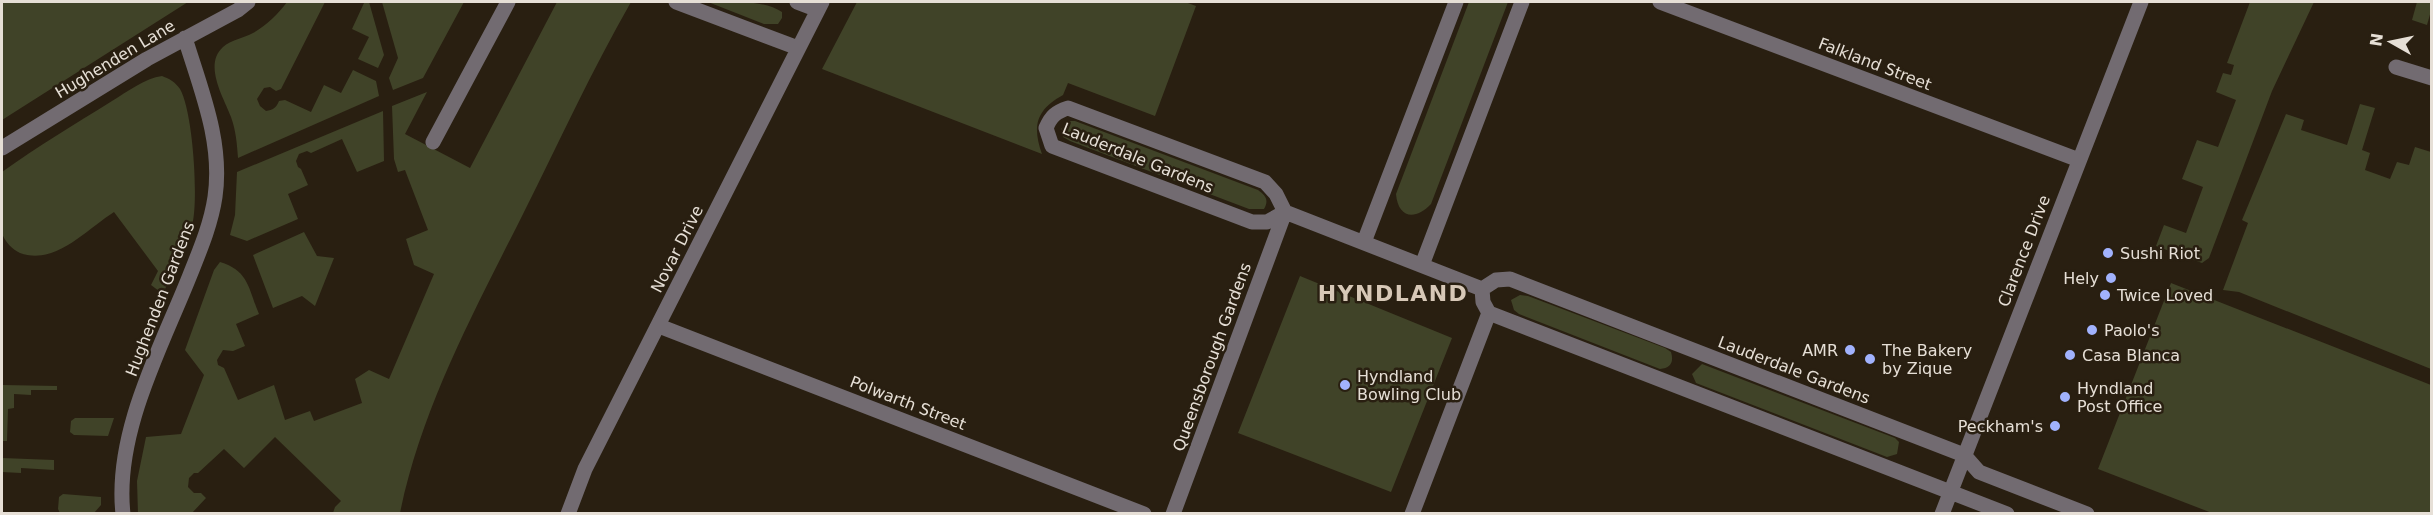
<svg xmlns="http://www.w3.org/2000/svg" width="2433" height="515" viewBox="0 0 2433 515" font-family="'DejaVu Sans',sans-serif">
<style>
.green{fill:#404328}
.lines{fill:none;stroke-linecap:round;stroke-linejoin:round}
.minor{stroke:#726b71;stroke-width:15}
.poi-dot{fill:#a1b2fd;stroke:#291f11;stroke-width:2}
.labels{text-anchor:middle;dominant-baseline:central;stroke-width:5;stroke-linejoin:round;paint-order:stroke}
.street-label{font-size:16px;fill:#e6dfd6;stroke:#291f11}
.poi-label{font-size:16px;fill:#e6dfd6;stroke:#291f11;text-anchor:start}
.district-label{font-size:22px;font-weight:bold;letter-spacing:1.5px;fill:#d7c8b7;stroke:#291f11}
</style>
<rect width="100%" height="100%" fill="#291f11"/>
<path class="green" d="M 2,2 L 188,2 L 2,120 Z
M 287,2 L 325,2 L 281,89 L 276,91 L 270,87 L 264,88 L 257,99 L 260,106 L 266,111 C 273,110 276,108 279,101 L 285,100 L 311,112 L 324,85 L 341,93 L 353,70 L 376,81 L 379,96 L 238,158 C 237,144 236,131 231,117 C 224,98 203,65 223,47 C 231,40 244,38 253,33 C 266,26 278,14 287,2 Z
M 362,2 L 369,2 L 384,55 L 378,68 L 358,59 L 369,37 L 352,29 L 364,3 Z
M 382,2 L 464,2 L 423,78 L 393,90 L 389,78 L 398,58 Z
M 557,2 L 631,2 C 592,70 559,142 524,212 C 475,310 422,406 400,513 L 333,513 L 335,507 L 341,501 L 275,437 L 244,468 L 224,449 L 198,473 L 194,473 L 189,478 L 188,487 L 194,493 L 201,493 L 206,498 L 192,513 L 138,514 L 137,481 L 146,437 L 181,434 L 204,375 L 185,350 L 214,270 L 220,262 C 249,271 248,288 259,314 L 236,324 L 245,346 L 233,351 L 223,350 L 217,360 L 218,365 L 224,368 L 238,400 L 274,385 L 285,420 L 310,411 L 314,421 L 362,403 L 355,379 L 369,370 L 389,379 L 434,274 L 414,265 L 406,239 L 428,230 L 405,170 L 398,172 L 394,159 L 392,106 L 427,92 L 405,134 L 470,168 Z
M 708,2 C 731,1 764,0 782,12 L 782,18 L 778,24 L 764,24 Z
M 857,2 L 1185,2 L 1196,6 L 1155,116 L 1068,83 L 1063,95 C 1036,110 1032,126 1042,154 L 822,69 Z
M 1469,2 L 1508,2 L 1431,204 C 1415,221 1398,218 1396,194 Z
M 2250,2 L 2314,2 L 2272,91 L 2209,258 L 2202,263 L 2156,246 L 2164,225 L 2186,233 L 2203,187 L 2182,179 L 2197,140 L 2218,147 L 2236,100 L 2216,92 L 2223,73 L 2231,75 L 2234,65 L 2227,63 Z
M 2417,2 L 2431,2 L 2431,11 L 2427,25 L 2412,20 Z
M 162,76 C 170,79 175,82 180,89 C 193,112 198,195 193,221 C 187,246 173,270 163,294 L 151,285 L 158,271 L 114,212 C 87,229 55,266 20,253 C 13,250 4,241 2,233 C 0,217 1,189 2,172 C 37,147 75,124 112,101 C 127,92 145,78 162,76 Z
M 2360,104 L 2375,108 L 2362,150 L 2370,153 L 2365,170 L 2390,179 L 2397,162 L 2409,165 L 2415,147 L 2431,152 L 2431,369 L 2239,292 L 2223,290 L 2248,223 L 2242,220 L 2286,114 L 2304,120 L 2301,130 L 2347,145 Z
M 383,111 L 384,161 L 357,172 L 342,139 L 311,153 L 307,151 L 299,154 L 296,161 L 298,167 L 301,169 L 308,185 L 288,194 L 298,219 L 247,241 L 230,235 L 235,215 L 237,172 Z
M 1069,121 L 1075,121 L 1258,190 C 1266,196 1269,200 1264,209 L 1249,209 L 1070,141 L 1063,137 L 1061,129 Z
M 304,232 L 317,256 L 334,258 L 315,306 L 302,296 L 273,308 L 253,255 Z
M 1300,276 L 1452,338 L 1391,492 L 1238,433 Z
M 2171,283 L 2431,385 L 2431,513 L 2212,513 L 2098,469 Z
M 1520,295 L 1528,296 L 1665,348 L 1671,352 C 1674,362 1671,368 1660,369 L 1519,314 L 1514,310 L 1511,300 Z
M 1702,364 L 1895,438 L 1899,442 L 1897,454 L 1887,457 L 1696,383 L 1692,374 Z
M 2,385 L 57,386 L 57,390 L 31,390 L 31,395 L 14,394 L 14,408 L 8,409 L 7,441 L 2,441 Z
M 75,418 L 114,418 L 108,436 L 74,435 L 70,432 L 71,421 Z
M 2,458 L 54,460 L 54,470 L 21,468 L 21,473 L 2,472 Z
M 63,494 L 101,497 L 101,505 L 94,513 L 60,513 L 58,509 L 59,497 Z"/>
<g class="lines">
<path class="minor" d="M 676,2 L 798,48
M 797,2 L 818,10
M 1660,2 L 2079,160
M 2396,67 L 2432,78
M 433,142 L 508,2
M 2,148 L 147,59 L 238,10 L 248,2
M 1285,212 L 1267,222 L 1252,222 L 1052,146 L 1046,128 C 1051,116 1056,112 1068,108 L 1265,182 L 1276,194 L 1285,212 L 1482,289
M 1364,242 L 1456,2
M 1422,265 L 1522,2
M 1482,289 L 1496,280 L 1510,279 L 1964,455 L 1979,472 L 2087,514
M 1482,289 L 1483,302 L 1489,313 L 2007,514
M 659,326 L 1144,514
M 123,514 C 114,433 161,348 190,275 C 200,250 211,224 215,197 C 223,142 201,90 185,38
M 568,514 L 585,469 L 822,2
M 1173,514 L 1285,212
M 1412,514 L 1489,313
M 1942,514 L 2141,2"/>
</g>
<g class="poi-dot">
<circle cx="2108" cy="253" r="6"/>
<circle cx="2111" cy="278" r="6"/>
<circle cx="2105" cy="295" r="6"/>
<circle cx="2092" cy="330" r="6"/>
<circle cx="1850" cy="350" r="6"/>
<circle cx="2070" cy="355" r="6"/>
<circle cx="1870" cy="359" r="6"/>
<circle cx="1345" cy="385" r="6"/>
<circle cx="2065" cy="397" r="6"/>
<circle cx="2055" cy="426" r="6"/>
</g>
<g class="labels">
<g class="street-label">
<text transform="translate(115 59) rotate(-31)">Hughenden Lane</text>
<text transform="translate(1875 64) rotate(21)">Falkland Street</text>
<text transform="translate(1138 158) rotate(22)">Lauderdale Gardens</text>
<text transform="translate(677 249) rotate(-63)">Novar Drive</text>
<text transform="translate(2024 251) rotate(-69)">Clarence Drive</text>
<text transform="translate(160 299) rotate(-69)">Hughenden Gardens</text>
<text transform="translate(1212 357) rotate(-70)">Queensborough Gardens</text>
<text transform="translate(1794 370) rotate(21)">Lauderdale Gardens</text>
<text transform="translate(908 403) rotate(21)">Polwarth Street</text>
</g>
<g class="poi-label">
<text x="2120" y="253">Sushi Riot</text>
<text x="2099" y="278" text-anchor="end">Hely</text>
<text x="2117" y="295">Twice Loved</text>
<text x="2104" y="330">Paolo's</text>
<text x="1838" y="350" text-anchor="end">AMR</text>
<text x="1882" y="350">The Bakery<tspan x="1882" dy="18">by Zique</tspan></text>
<text x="2082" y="355">Casa Blanca</text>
<text x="1357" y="376">Hyndland<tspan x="1357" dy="18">Bowling Club</tspan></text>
<text x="2077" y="388">Hyndland<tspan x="2077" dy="18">Post Office</tspan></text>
<text x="2043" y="426" text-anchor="end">Peckham's</text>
</g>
<g class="district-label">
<text x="1393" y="293">HYNDLAND</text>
</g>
</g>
<rect width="2433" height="515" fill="none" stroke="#e6dfd6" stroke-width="6"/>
<g transform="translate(2391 42) rotate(279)" stroke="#291f11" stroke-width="4.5" paint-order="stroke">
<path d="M0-4.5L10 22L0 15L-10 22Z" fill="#e6dfd6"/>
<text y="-9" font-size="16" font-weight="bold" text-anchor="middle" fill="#e6dfd6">N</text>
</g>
</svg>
